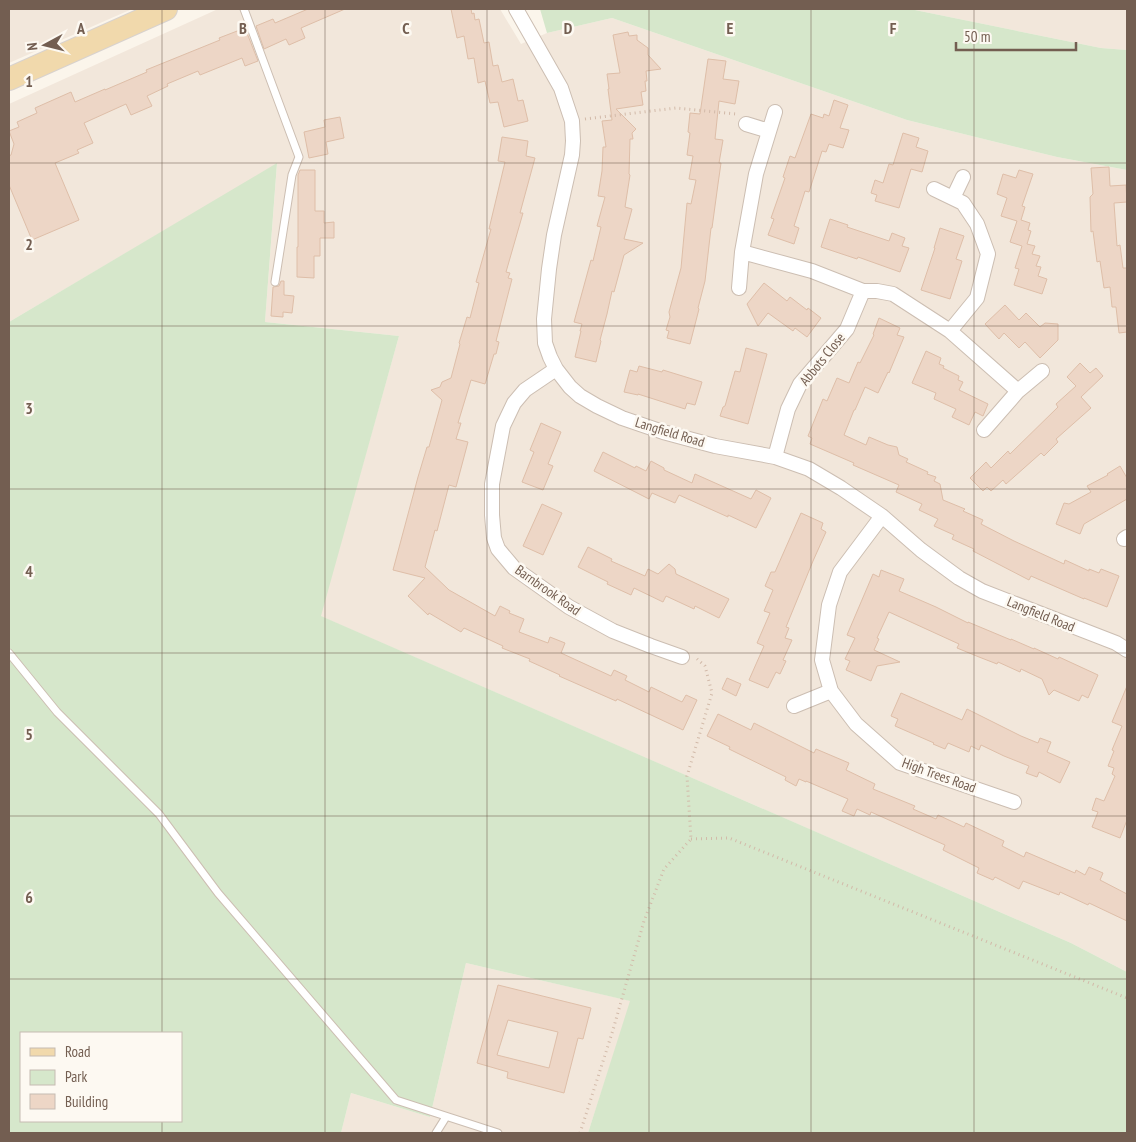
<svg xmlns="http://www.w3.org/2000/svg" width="1136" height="1142" viewBox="0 0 1136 1142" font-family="'PT Sans Narrow',sans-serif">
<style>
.residential{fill:#f2e7db}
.green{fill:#d6e7cb;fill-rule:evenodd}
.building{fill:#edd6c6;stroke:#debea8;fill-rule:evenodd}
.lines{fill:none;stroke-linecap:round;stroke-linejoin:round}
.lane-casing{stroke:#ccbeb2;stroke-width:9}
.street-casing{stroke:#ccbeb2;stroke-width:16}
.primary-casing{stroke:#d8d2ce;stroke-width:24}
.path{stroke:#d2baa9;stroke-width:3;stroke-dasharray:1 4;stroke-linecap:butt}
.lane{stroke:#fff;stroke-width:7}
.street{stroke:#fff;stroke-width:14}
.primary{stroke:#f1d9ac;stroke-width:22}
.grid{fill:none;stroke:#735e51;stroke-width:1;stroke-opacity:0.55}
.labels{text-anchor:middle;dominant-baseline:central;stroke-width:5;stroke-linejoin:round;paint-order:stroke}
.street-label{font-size:14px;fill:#735e51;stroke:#fdf9f2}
.grid-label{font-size:16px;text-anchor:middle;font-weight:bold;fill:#735e51;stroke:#fdf9f2;stroke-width:5;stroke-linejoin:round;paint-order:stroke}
</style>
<rect width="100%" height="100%" fill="#fbf5eb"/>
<path class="residential" d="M 9,9 L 132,9 L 9,63 Z
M 218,9 L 500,9 L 521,44 L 547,33 L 612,18 L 907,120 L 1057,157 L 1127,170 L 1127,972 L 1071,943 L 320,616 L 399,336 L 265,322 L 277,164 L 9,322 L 9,104 Z
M 910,9 L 1127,9 L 1127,50 L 1101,48 Z
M 466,963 L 631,1001 L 588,1133 L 341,1133 L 351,1093 L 430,1117 Z"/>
<path class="green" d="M 540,9 L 910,9 L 1101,48 L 1127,50 L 1127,170 L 1057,157 L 907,120 L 612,18 L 547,33 Z
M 277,163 L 265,322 L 399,336 L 321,616 L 1071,943 L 1127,972 L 1127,1133 L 588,1133 L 630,1001 L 466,963 L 430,1117 L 351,1093 L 341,1133 L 9,1133 L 9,322 ZM 21,1033 L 181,1033 L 181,1121 L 21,1121 Z"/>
<path class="building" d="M 308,9 L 345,9 L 301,28 L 305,38 L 289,45 L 286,39 L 264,49 L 256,26 L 273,19 L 275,23 Z
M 451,9 L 471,9 L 472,14 L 474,13 L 475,20 L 479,19 L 484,43 L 489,42 L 493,66 L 498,65 L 502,82 L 513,79 L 518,101 L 523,100 L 528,121 L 504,127 L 498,102 L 490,103 L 485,81 L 478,83 L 474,58 L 468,59 L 464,36 L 457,38 Z
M 245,28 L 258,61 L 245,66 L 242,58 L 200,75 L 198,71 L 167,84 L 168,86 L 147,96 L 152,106 L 131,115 L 126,104 L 84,123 L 93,143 L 77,150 L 79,153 L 55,163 L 79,220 L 32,240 L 9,185 L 9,156 L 11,155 L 14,144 L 9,131 L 19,127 L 17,122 L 37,113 L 35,108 L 71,92 L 75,102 L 105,89 L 105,90 L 147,72 L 146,70 L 220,40 L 219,38 Z
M 628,32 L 629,36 L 637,35 L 637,40 L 648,48 L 648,55 L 661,69 L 646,71 L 647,81 L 645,81 L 646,91 L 641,92 L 643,105 L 616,109 L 636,129 L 632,133 L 633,139 L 630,139 L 629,174 L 630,175 L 625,207 L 632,209 L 624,239 L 643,243 L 624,255 L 614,292 L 612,291 L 607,314 L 600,340 L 601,341 L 596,362 L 575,357 L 581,331 L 580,331 L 582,324 L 574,322 L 591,260 L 593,261 L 601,227 L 597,226 L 605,197 L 598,196 L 602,171 L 603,147 L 606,147 L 602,121 L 612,120 L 608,89 L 609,89 L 607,74 L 620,73 L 613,35 Z
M 708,59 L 726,61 L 723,79 L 739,81 L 735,104 L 719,101 L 715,139 L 723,140 L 719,163 L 721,163 L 718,184 L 712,228 L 711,228 L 705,281 L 698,308 L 699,309 L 690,344 L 667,338 L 669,331 L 666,330 L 670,317 L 669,312 L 681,268 L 687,203 L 691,204 L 696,180 L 689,179 L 693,156 L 687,155 L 690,133 L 688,132 L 690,113 L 700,114 Z
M 834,100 L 848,105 L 840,128 L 849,130 L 843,148 L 829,144 L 826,152 L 822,151 L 809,192 L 805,191 L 794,226 L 799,228 L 794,244 L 768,235 L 774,219 L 771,218 L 785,178 L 783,177 L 790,156 L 795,158 L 811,114 L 823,118 L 824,114 L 829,116 Z
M 340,117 L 344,138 L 326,142 L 328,154 L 309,158 L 304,132 L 325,127 L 324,120 Z
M 903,133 L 919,138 L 916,147 L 928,151 L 922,172 L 911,169 L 899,208 L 875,201 L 877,195 L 871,193 L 875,180 L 883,183 L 889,164 L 893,165 Z
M 502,137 L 528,141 L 526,156 L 535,158 L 520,213 L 523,213 L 506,272 L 510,273 L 508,278 L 512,279 L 496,341 L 499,342 L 496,354 L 494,354 L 485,384 L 471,380 L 458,423 L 461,423 L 456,439 L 468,442 L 456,487 L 449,485 L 437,531 L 435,530 L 425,567 L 449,590 L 495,616 L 500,606 L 510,611 L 509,613 L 524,619 L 519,632 L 548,643 L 550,637 L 565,643 L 561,653 L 611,676 L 614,670 L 627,676 L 625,680 L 649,692 L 651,687 L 682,702 L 686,695 L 697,700 L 683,730 L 617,699 L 616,701 L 559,676 L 560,675 L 529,661 L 530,659 L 502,648 L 503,646 L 464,628 L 461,632 L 429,613 L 428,615 L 408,596 L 425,578 L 393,570 L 418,477 L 427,447 L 429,447 L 442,400 L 431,390 L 440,387 L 442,382 L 451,378 L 460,344 L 459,343 L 467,317 L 470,318 L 479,283 L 476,282 L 491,229 L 489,229 L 505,162 L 498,161 Z
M 1109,167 L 1110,186 L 1126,185 L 1127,202 L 1114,203 L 1117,246 L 1120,245 L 1123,268 L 1127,268 L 1127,332 L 1119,333 L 1116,307 L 1112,307 L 1110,287 L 1104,288 L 1100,261 L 1097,262 L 1093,231 L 1091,232 L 1090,197 L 1093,194 L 1091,168 Z
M 300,170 L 315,170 L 315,211 L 324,211 L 324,223 L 334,222 L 334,238 L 320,238 L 320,256 L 314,256 L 314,278 L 297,277 L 297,247 L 298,247 L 298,175 Z
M 1019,170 L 1033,174 L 1022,206 L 1025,207 L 1021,220 L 1030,223 L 1028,230 L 1031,231 L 1027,244 L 1035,246 L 1032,254 L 1040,256 L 1036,266 L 1041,267 L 1038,276 L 1047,279 L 1042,294 L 1014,285 L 1019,269 L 1015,268 L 1022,246 L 1010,242 L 1017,221 L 1001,216 L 1007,198 L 997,194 L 1003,174 L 1016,178 Z
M 830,219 L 848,225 L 847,227 L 889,241 L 892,233 L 905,238 L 902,246 L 909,248 L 900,272 L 858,257 L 857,259 L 821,247 Z
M 940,228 L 964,236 L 956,259 L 962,261 L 950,299 L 921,290 L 935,248 L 934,248 Z
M 281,281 L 284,281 L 284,295 L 294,296 L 292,313 L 283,312 L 283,317 L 271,316 L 273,287 L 279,286 Z
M 764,283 L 787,301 L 790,297 L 807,310 L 808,308 L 821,318 L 807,337 L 795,328 L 793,331 L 768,313 L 758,326 L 747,304 Z
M 1005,305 L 1019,320 L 1026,313 L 1040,327 L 1045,323 L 1058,324 L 1058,340 L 1040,358 L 1025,342 L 1019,348 L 1004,333 L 999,339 L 985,324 Z
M 879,318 L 900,328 L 897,335 L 904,337 L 889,373 L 888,372 L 878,393 L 865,387 L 855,410 L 854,410 L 844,435 L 866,445 L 869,437 L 888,445 L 897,447 L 899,455 L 908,459 L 906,462 L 928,472 L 927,474 L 936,477 L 934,481 L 940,484 L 943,500 L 965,509 L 963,511 L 983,520 L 981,524 L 1014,541 L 1064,564 L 1065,560 L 1089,571 L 1089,569 L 1099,573 L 1101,569 L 1119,576 L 1107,607 L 1084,598 L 1084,599 L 1031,576 L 1029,580 L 973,551 L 974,549 L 952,539 L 954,535 L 934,526 L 938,519 L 919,510 L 922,504 L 896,492 L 899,485 L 853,465 L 854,463 L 810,444 L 812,438 L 808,436 L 823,399 L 827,401 L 837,378 L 849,383 L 858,362 L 860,363 L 874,335 L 873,334 Z
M 746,348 L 767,354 L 748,424 L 720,416 L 723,407 L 725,406 L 735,371 L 740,372 Z
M 926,351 L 941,358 L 939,364 L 944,366 L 943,368 L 959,376 L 958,380 L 963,382 L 959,390 L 988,404 L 983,416 L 975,412 L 969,425 L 952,417 L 956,409 L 934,399 L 936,393 L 912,383 Z
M 1080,363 L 1090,373 L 1096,368 L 1103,376 L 1081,397 L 1091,408 L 1056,439 L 1058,442 L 1044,456 L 1041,453 L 1006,484 L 1003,480 L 991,491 L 987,487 L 983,491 L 970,478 L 986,462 L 991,468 L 1008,451 L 1010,454 L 1058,407 L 1056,404 L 1076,386 L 1067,377 Z
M 639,366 L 662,372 L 663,370 L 702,382 L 695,405 L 687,403 L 685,409 L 638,394 L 638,395 L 624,392 L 630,370 L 637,372 Z
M 541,423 L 561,432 L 548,464 L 553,466 L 543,490 L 522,482 L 534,452 L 530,450 Z
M 603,452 L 635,468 L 636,466 L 646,471 L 651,461 L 664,468 L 664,470 L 692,483 L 695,474 L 751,499 L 756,490 L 771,498 L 756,528 L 728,515 L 728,517 L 679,495 L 675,503 L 652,493 L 649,499 L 594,471 Z
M 1120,466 L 1127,478 L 1127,499 L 1084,524 L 1080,534 L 1056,524 L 1064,503 L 1069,504 L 1091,492 L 1087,486 L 1108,475 L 1107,474 Z
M 542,504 L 562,513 L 543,555 L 523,546 Z
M 801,513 L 823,523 L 821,529 L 826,532 L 813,561 L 786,627 L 789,628 L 785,638 L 792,640 L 783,660 L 786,661 L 780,674 L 776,672 L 768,688 L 749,680 L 764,646 L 757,643 L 770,613 L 764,611 L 773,590 L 765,586 L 771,572 L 775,572 Z
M 588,547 L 612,559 L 611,561 L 645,576 L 648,569 L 658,574 L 669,564 L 675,569 L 676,574 L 729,599 L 719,618 L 695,606 L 694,609 L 666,596 L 663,602 L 634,588 L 631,595 L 607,584 L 608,582 L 578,567 Z
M 881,570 L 904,579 L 899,591 L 936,607 L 968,623 L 968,622 L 1011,640 L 1011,639 L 1034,649 L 1034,648 L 1058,659 L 1059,657 L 1098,675 L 1088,698 L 1082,695 L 1079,701 L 1054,690 L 1049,695 L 1042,679 L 1021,669 L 1020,672 L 998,662 L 997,664 L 979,657 L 957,648 L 959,644 L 889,612 L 877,638 L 879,639 L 874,650 L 900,662 L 877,666 L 871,681 L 846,670 L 850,661 L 845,659 L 855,638 L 847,635 L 873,574 L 879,577 Z
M 727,678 L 741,684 L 736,696 L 722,689 Z
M 1127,686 L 1127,820 L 1120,838 L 1092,827 L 1098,812 L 1092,810 L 1096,798 L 1104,801 L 1115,776 L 1112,774 L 1114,768 L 1108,766 L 1114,751 L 1112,750 L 1122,726 L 1112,722 Z
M 901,693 L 962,720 L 967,709 L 1021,736 L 1038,743 L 1040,738 L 1051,742 L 1047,752 L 1070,762 L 1060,783 L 1039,772 L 1037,777 L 1026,773 L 1029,766 L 1004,756 L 981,745 L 979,750 L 971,746 L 969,752 L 948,743 L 945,749 L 933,744 L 934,743 L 895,726 L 898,719 L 891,716 Z
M 718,714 L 751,730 L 754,723 L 814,753 L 816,749 L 849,763 L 846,770 L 875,784 L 873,789 L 915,806 L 913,809 L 936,819 L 938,815 L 964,827 L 966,823 L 1004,841 L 1002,846 L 1024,857 L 1026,852 L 1075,873 L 1076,870 L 1085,875 L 1089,867 L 1103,873 L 1100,880 L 1127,894 L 1127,921 L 1089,903 L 1088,905 L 1060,892 L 1059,895 L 1023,881 L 1019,889 L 995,877 L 993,880 L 977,873 L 979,868 L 943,850 L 945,845 L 871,812 L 870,815 L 857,809 L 854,816 L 842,811 L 848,799 L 806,781 L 806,782 L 799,779 L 796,786 L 785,780 L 786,777 L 729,749 L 730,747 L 707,736 Z
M 498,985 L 591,1008 L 583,1039 L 578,1038 L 564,1093 L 507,1078 L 508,1072 L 477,1063 ZM 508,1020 L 558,1032 L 549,1068 L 497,1055 Z"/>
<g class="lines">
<defs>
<path id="lane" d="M 244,9 L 299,157 L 292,175 L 275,282
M 9,653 L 57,712 L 159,814 L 218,893 L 396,1100 L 498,1133
M 436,1133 L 446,1117"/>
<path id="street" d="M 516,9 L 561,88 L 572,121 L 573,141 L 572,155 L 554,235 L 549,269 L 544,319 L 545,343 L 550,357 L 556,369 L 570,387 L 580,396 L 597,406 L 622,418 L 663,432 L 715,446 L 775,457 L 809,469 L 841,488 L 882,516 L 921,550 L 959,578 L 982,591 L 1116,643 L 1127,650
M 775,112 L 756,174 L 742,252 L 812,271 L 863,291 L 847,329 L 800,384 L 788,409 L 775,457
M 746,124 L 769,131
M 953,198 L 963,177
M 739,288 L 742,252
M 863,291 L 877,291 L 893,294 L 950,331 L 977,298 L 988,254 L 977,224 L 963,203 L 934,189
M 950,331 L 1018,391 L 984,430
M 556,369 L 525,390 L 514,403 L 503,426 L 492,484 L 492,515 L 494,538 L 498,549 L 514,568 L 569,607 L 613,631 L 651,646 L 682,657
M 1018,391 L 1042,371
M 882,516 L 840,572 L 829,605 L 822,660 L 831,691 L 856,724 L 900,763 L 1014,802
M 1124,539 L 1127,537
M 794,706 L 831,691"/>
<path id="primary" d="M 9,79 L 166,9"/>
</defs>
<use href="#lane" class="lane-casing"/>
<use href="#street" class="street-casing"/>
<use href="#primary" class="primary-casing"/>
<path class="path" d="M 585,119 L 676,108 L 736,114
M 691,839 L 729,838 L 1127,998
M 580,1133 L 613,1030 L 644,921 L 664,869 L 691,839 L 687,776 L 712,693 L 705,666 L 695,657"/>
<use href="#lane" class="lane"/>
<use href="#street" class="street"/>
<use href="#primary" class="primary"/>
</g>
<path class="grid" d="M 162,9 L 162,1033M 325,9 L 325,1133M 487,9 L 487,1133M 649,9 L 649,1133M 811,9 L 811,1133M 974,9 L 974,1133M 9,163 L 1127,163M 9,326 L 1127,326M 9,489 L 1127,489M 9,653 L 1127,653M 9,816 L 1127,816M 9,979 L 1127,979M 162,1121 L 162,1133"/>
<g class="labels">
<g class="street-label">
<text transform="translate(822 359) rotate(-51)">Abbots Close</text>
<text transform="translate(670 432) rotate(17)">Langfield Road</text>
<text transform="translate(548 590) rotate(35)">Barnbrook Road</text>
<text transform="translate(1041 614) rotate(22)">Langfield Road</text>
<text transform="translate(939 775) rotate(20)">High Trees Road</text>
</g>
</g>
<g class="grid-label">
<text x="81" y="34">A</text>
<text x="243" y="34">B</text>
<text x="406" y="34">C</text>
<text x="568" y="34">D</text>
<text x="730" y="34">E</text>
<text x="893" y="34">F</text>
<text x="29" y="87">1</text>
<text x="29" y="250">2</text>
<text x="29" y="414">3</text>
<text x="29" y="577">4</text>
<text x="29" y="740">5</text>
<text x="29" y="903">6</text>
</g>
<rect width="1136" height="1142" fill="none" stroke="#735e51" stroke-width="20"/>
<rect x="20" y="1032" width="162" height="90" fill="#fdf9f2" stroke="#c6bbb2"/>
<rect x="30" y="1048" width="25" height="8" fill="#f1d9ac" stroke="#c6bbb2"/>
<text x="65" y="1057" font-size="15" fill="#735e51">Road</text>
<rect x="30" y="1070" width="25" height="15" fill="#d6e7cb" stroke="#c6bbb2"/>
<text x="65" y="1082" font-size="15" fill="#735e51">Park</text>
<rect x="30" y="1094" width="25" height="15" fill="#edd6c6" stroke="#c6bbb2"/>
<text x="65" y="1107" font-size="15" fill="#735e51">Building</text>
<g transform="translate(45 45) rotate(263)" stroke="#fdf9f2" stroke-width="4" paint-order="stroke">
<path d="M0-4L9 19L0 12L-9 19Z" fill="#735e51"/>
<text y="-8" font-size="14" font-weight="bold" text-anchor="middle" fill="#735e51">N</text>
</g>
<path d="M956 42v8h120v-8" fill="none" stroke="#735e51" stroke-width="2.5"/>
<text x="964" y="42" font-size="15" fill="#735e51" stroke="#fdf9f2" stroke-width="4" paint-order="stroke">50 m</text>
</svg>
